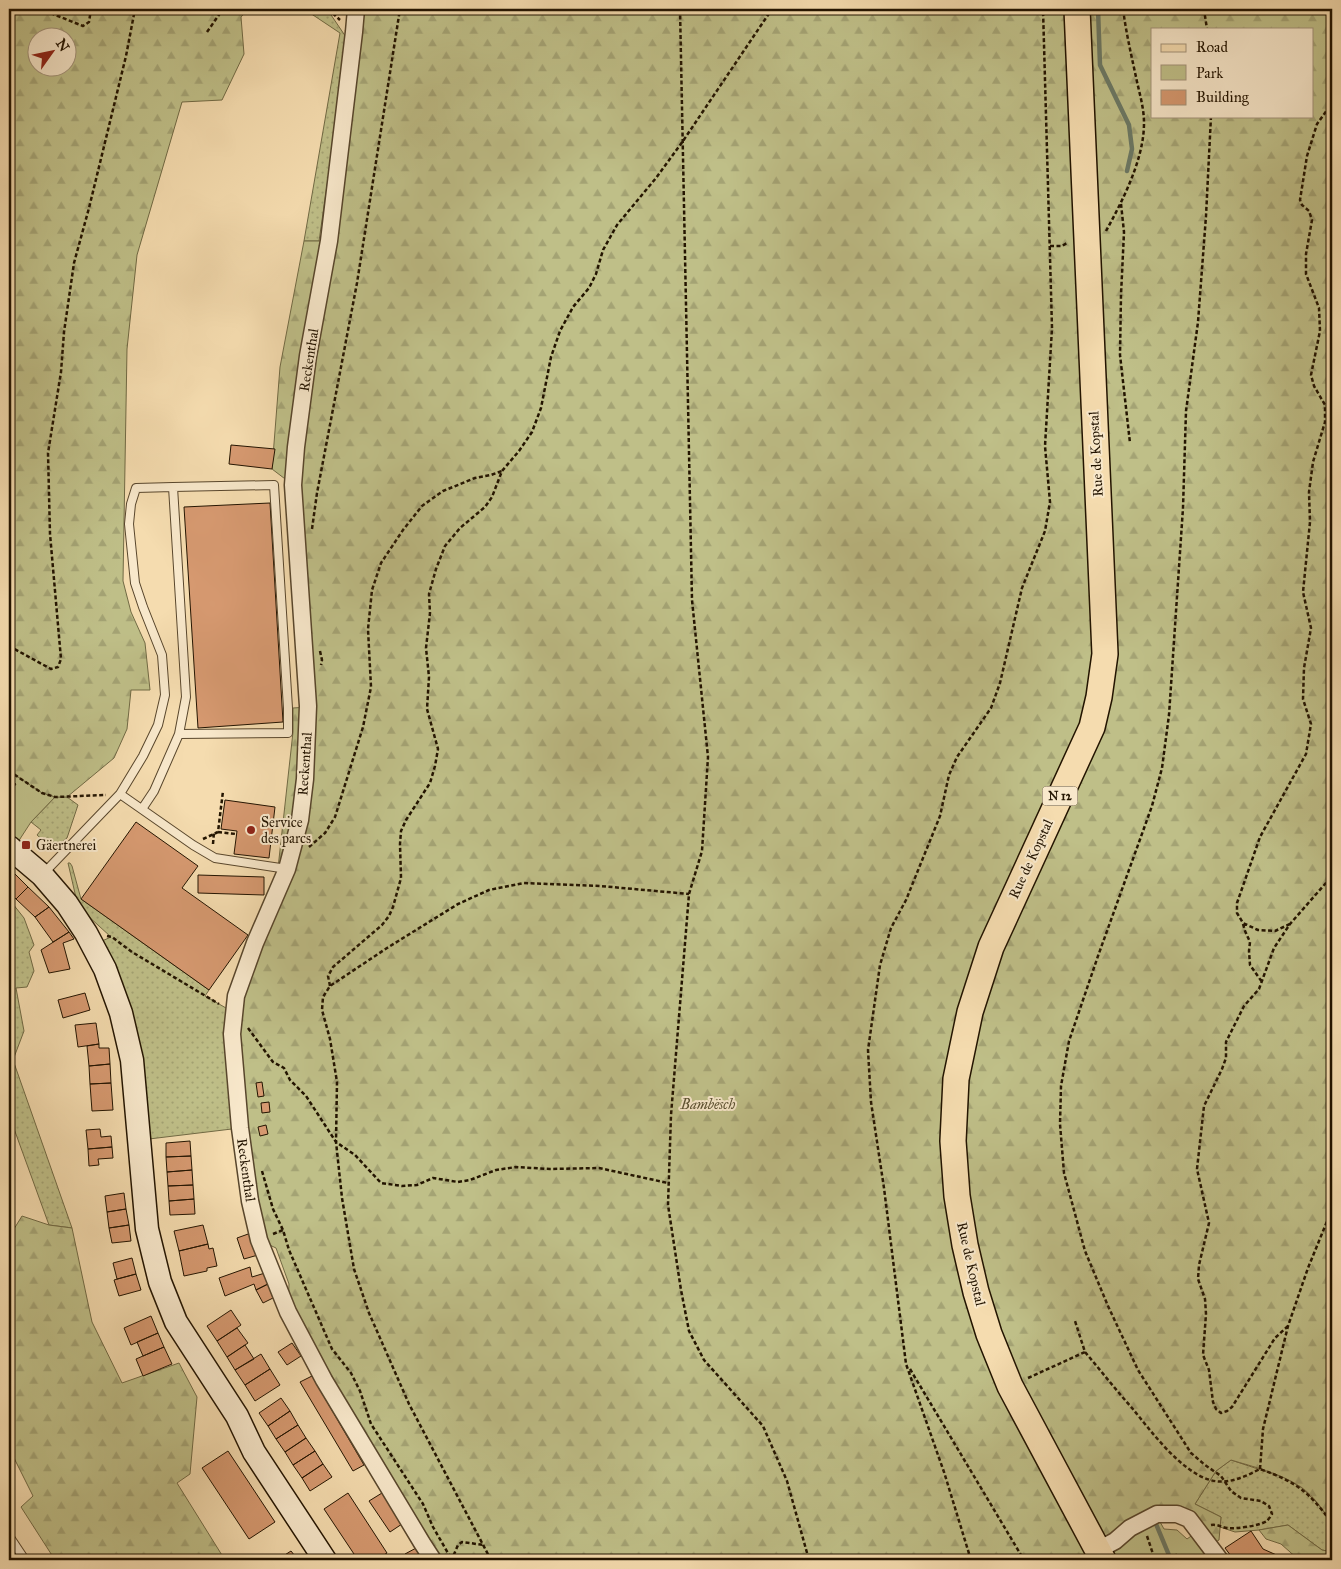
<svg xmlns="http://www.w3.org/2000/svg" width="1341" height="1569" viewBox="0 0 1341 1569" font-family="'IM FELL Great Primer',serif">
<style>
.grass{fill:url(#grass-dots);stroke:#716a44}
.forest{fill:url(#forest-firs);stroke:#716a44;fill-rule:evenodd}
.green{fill:#bfbf88;stroke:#716a44}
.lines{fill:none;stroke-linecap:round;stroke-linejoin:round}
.stream{stroke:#6c7965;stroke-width:4.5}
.building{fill:#d69970;stroke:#231400}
.lane-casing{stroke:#58462c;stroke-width:10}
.street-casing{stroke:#58462c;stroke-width:19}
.secondary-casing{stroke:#231400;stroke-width:25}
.primary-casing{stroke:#231400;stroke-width:28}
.path{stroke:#231400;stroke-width:2.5;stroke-dasharray:4 2.5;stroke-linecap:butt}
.lane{stroke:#f8e8cb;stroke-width:8}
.street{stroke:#f8e8cb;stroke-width:16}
.secondary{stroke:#f8e8cb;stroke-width:22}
.primary{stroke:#f5dcaf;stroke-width:25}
.poi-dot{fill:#8f2418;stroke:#f8e8cb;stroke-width:2}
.labels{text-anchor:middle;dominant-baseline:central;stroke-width:4;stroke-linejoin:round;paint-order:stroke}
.shield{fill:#f8e8cb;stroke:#63543d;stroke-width:1}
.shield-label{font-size:12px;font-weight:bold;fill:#231400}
.street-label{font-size:14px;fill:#231400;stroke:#f8e8cb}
.poi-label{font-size:14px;fill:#231400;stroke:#f8e8cb;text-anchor:start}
.park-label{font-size:14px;font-style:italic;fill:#5a5030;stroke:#f8e8cb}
</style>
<defs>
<pattern id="grass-dots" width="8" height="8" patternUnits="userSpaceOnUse" patternTransform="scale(1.25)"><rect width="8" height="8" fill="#bfbf88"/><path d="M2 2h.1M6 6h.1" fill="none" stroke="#a4a374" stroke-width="1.8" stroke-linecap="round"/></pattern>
<pattern id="forest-firs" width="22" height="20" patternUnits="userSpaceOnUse" patternTransform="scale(1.25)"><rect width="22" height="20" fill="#bfbf88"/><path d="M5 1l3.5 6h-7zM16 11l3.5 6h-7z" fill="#a4a374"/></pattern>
</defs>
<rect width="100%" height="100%" fill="#f5dcaf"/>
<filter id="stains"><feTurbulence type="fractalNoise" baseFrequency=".004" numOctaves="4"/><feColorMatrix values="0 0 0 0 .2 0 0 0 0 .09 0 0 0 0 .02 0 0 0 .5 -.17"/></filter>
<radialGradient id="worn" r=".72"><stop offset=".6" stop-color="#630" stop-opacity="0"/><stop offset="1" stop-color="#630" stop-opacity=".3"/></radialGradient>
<path class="grass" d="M 304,9 L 327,9 L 348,40 L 319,241 L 304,241 L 340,33 Z
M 55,797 L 67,797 L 78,805 L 67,838 L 53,849 L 37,835 L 41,830 L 31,822 Z
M 68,863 L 70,863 L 72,866 L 81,899 L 209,990 L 205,996 L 233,1012 L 240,1128 L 149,1139 L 102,941 L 111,937 L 87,915 L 77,902 Z
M 9,899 L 24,918 L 34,945 L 29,952 L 34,971 L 27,987 L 16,988 L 24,1031 L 13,1060 L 72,1228 L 49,1225 L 9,1115 Z
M 1231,1460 L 1285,1478 L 1302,1488 L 1317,1503 L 1332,1523 L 1332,1552 L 1322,1550 L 1288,1525 L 1259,1530 L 1235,1532 L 1220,1527 L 1221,1517 L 1195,1504 L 1216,1471 Z"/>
<path class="forest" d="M 9,9 L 248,9 L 241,17 L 244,54 L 222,100 L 182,102 L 137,255 L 127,349 L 123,581 L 131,612 L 145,643 L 150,690 L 131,690 L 127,729 L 114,758 L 67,797 L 55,797 L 42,793 L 9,771 ZM 38,38 L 68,38 L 68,68 L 38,68 Z
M 356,9 L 1332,9 L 1332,1523 C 1323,1510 1314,1496 1301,1487 C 1280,1473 1254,1467 1231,1460 L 1216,1471 L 1195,1504 L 1221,1517 L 1219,1540 L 1214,1543 L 1199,1531 L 1157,1514 L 1090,1560 L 441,1560 L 288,1312 L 289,1284 L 276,1248 L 259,1240 L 232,1034 L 280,886 L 278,868 L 293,732 L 293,708 L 308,707 L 293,485 L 272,469 L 280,367 L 304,241 L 329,241 ZM 1152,29 L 1312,29 L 1312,116 L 1152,116 Z
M 22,1216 L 49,1225 L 72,1228 L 92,1322 L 122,1383 L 179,1363 L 197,1397 L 190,1474 L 177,1483 L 225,1560 L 55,1560 L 21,1507 L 33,1496 L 9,1448 L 9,1237 Z
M 1288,1525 L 1322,1550 L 1332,1552 L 1332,1560 L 1299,1560 L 1281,1544 L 1266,1539 L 1259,1530 Z"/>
<path class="green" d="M 9,771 L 42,793 L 55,797 L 31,822 L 18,842 L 9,836 Z
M 1159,1520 L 1164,1529 L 1177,1530 L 1187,1539 L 1194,1534 L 1212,1560 L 1114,1560 L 1111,1555 L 1119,1544 Z"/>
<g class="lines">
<path class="stream" d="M 1098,9 L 1100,65 L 1129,125 L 1132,149 L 1127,171
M 1156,1524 L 1171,1560"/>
</g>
<path class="building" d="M 231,445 L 275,449 L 272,469 L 229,464 Z
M 270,503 L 283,722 L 198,728 L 184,507 Z
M 9,780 L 16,784 L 9,794 Z
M 225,800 L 275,807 L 269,858 L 234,854 L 237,831 L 221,829 Z
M 136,822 L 198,866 L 182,888 L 248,935 L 209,990 L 81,899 Z
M 12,871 L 28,887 L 16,899 L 9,892 L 9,875 Z
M 198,875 L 264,877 L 264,895 L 198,893 Z
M 28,887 L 49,907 L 35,917 L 16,899 Z
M 49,907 L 69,932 L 53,942 L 35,917 Z
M 69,932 L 74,939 L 63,943 L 70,969 L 49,973 L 41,950 Z
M 85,993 L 90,1010 L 63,1018 L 58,1000 Z
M 96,1023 L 99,1044 L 78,1047 L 75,1025 Z
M 99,1044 L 99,1048 L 109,1048 L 110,1064 L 89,1066 L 87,1046 Z
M 110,1064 L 111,1083 L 90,1084 L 89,1066 Z
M 262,1082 L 264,1096 L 258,1097 L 256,1083 Z
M 111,1083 L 113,1110 L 92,1111 L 90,1084 Z
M 269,1102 L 270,1112 L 262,1113 L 261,1103 Z
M 266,1125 L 268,1134 L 260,1136 L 258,1127 Z
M 100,1129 L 101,1137 L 111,1136 L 112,1147 L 88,1149 L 86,1130 Z
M 190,1141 L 191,1156 L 166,1157 L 166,1143 Z
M 112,1147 L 113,1158 L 98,1159 L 99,1165 L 89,1166 L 88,1149 Z
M 191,1156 L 192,1170 L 167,1172 L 166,1157 Z
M 192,1170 L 193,1185 L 168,1186 L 167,1172 Z
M 193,1185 L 194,1199 L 169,1201 L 168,1186 Z
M 124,1193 L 126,1209 L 107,1212 L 105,1196 Z
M 194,1199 L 195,1214 L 170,1215 L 169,1201 Z
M 126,1209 L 129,1225 L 109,1228 L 107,1212 Z
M 129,1225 L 131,1241 L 112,1243 L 109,1228 Z
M 203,1225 L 208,1244 L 179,1251 L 174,1231 Z
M 251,1233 L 258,1255 L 244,1259 L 237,1238 Z
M 208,1244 L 209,1249 L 213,1248 L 217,1266 L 207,1268 L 207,1271 L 184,1276 L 179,1251 Z
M 132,1258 L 136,1274 L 117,1279 L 113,1263 Z
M 250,1267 L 252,1277 L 265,1273 L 268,1284 L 256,1290 L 254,1284 L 225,1296 L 219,1278 Z
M 136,1274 L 141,1290 L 119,1296 L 114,1280 Z
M 268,1284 L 273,1298 L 263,1303 L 256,1290 Z
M 231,1310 L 241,1325 L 217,1341 L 207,1326 Z
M 151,1316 L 158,1333 L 131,1345 L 124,1328 Z
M 237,1328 L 248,1343 L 227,1357 L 217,1341 Z
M 158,1333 L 164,1347 L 143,1356 L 137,1342 Z
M 292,1343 L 301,1356 L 287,1365 L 278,1352 Z
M 245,1345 L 254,1359 L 235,1370 L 227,1357 Z
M 164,1347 L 172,1364 L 143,1376 L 136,1359 Z
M 261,1354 L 270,1369 L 245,1385 L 235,1370 Z
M 270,1369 L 280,1385 L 255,1401 L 245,1385 Z
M 312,1376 L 364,1465 L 353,1471 L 300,1382 Z
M 281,1398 L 290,1411 L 268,1426 L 259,1413 Z
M 290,1411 L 298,1425 L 276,1439 L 268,1426 Z
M 298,1425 L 306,1438 L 285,1452 L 276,1439 Z
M 306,1438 L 315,1451 L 293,1465 L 285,1452 Z
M 228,1451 L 275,1522 L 249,1539 L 202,1468 Z
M 315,1451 L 323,1464 L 302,1478 L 293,1465 Z
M 323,1464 L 332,1477 L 310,1491 L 302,1478 Z
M 348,1493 L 387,1553 L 375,1560 L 358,1560 L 324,1509 Z
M 382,1493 L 402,1524 L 390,1532 L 369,1501 Z
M 1251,1531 L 1263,1549 L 1281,1557 L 1283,1560 L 1234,1560 L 1225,1548 Z
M 9,1547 L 16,1560 L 9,1560 Z
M 418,1547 L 425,1560 L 408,1560 L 405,1554 Z
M 291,1551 L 298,1560 L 277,1560 Z"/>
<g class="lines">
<defs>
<path id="lane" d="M 173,487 L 274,485 L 288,708 L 288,733 L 179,734
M 120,794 L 143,756 L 158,725 L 165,695 L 162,655 L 143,607 L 135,583 L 129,524 L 131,504 L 136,488 L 173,487 L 186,697 L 179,734 L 154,791 L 142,809
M 43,874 L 120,794 L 193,845 L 215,858 L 287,869
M 9,1536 L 25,1560"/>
<path id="street" d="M 356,9 L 354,32 L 329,241 L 308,356 L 296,447 L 293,485 L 308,706 L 305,779 L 300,820 L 287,869 L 255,943 L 236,996 L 232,1034 L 240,1128 L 250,1201 L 259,1240 L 288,1312 L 324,1380 L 422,1543 L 433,1560
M 1098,1550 L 1115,1541 L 1130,1528 L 1157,1514 L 1177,1514 L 1189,1519 L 1220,1560"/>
<path id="secondary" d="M 9,847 L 42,875 L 67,904 L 86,933 L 105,969 L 121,1013 L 132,1060 L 147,1229 L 160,1282 L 176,1322 L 237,1416 L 254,1452 L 325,1560"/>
<path id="primary" d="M 1077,9 L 1105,654 L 1099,697 L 1092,727 L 991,947 L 970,1012 L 956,1079 L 953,1141 L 957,1196 L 965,1245 L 976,1292 L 989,1334 L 1010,1386 L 1103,1560"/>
</defs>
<use href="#lane" class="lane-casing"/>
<use href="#street" class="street-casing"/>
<use href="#secondary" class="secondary-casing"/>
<use href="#primary" class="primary-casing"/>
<path class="path" d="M 46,9 L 48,12 L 83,26 L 89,22 L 91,9
M 328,9 L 340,20
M 680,9 L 692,600 L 708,757 L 702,851 L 689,894 L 671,1115 L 668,1205 L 681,1290 L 689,1331 L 704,1360 L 763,1426 L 787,1481 L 809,1560
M 1202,9 L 1205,16 L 1207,29
M 207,32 L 223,9
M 1211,116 L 1206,216 L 1198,322 L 1186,411 L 1183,508 L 1169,715 L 1162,768 L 1152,806 L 1098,956 L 1069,1041 L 1061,1086 L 1060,1124 L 1064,1173 L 1085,1251 L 1108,1306 L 1138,1370 L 1191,1453 L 1205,1465 L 1221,1476 L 1231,1491 L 1241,1498 L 1261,1501 L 1269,1506 L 1272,1514 C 1271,1516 1268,1520 1267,1521 C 1259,1526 1236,1529 1227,1528 C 1221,1527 1217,1524 1211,1525
M 1121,204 L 1124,232 L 1121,295 L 1120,355 L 1130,443
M 1106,231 C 1123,200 1144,159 1144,123 C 1144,107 1139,92 1136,77 C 1131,54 1126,32 1123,9
M 1050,246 L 1062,246 L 1067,243
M 312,529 L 317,493 L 357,283 L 400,9
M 9,646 L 51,669 L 58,667 L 61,659 L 50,534 L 48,453 L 61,372 L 64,332 L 74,263 L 89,208 L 126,56 L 135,9
M 320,651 L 322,660 L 321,665
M 9,771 L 42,793 L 55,797 L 106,795
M 218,832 L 236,834
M 203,839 L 218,832 L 223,791
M 213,844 L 214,832
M 309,847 L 325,833 L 335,817 L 363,727 L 371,687 L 368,629 L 372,590 L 381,563 L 403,530 L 422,506 L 443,491 L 475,478 L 491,475 L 502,471
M 1243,924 L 1245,931 L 1250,942 L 1249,951 L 1250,965 L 1262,982
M 1290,924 L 1275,931 L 1258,930 L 1243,923 L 1237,913 L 1237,903 L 1260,837 L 1306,754 L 1311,724 L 1303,699 L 1304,668 L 1311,628 L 1303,592 L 1310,522 L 1309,492 L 1313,462 L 1325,422 L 1325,405 L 1314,386 L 1311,375 L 1320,331 L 1319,308 L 1306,274 L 1306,254 L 1312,220 L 1309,211 L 1302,205 L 1300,200 L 1307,156 L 1317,124 L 1332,103
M 107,936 L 112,937 L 132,952 L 219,1004
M 330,986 L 328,976 L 333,967 L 382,925 L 389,916 L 393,907 L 401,878 L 400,844 L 401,831 L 406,820 L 430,783 L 435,766 L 438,749 L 427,709 L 429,677 L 426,648 L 430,613 L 429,594 L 436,569 L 445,546 L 460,528 L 485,507 L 492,497 L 502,471 L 519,451 L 532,432 L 541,408 L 551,357 L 560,331 L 573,307 L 589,288 L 596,274 L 603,250 L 617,225 L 656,178 L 683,141 L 772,9
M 248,1028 L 273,1062 L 284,1068 L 290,1080 L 306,1096 L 336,1142 L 355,1155 L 381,1183 L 402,1186 L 417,1185 L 433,1178 L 458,1182 L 470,1180 L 496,1170 L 516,1167 L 550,1169 L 599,1168 L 668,1183
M 262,1171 L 273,1209 L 283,1230 L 289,1250 L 332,1349 L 351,1373 L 360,1391 L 371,1424 L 423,1504 L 433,1527 L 452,1560
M 273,1234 L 283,1230
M 1288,1326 L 1275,1338 L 1232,1407 L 1227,1411 L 1221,1413 L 1216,1409 L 1213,1402 L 1209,1370 L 1203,1355 L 1206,1314 L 1205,1299 L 1198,1279 L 1199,1265 L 1209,1223 L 1197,1169 L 1204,1106 L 1222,1069 L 1226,1058 L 1226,1042 L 1244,1006 L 1259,989 L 1274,948 L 1290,924 L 1332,876
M 1085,1352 C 1101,1371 1116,1390 1132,1408 C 1151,1431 1180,1471 1210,1480 C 1228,1485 1244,1477 1260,1469 C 1298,1483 1308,1491 1332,1523
M 910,1369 L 1024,1560
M 1028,1378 L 1085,1352 L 1075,1321
M 1260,1469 L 1263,1429 L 1288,1326 L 1308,1268 L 1332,1209
M 1147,1536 L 1155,1560
M 450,1560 L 452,1559 L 458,1545 L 462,1542 L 484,1545
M 491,1560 L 409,1404 L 369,1313 L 354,1269 L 342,1198 L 336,1142 L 337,1082 L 330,1039 L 322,1010 L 323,997 L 330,986 L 387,948 L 458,904 L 489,890 L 524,883 L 600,886 L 689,894
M 971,1560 L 944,1472 L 906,1364 L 884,1188 L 871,1102 L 868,1050 L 880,965 L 891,928 L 906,900 L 940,816 L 949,775 L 957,757 L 991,708 L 1000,683 L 1022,588 L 1045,531 L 1050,502 L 1045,446 L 1052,328 L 1043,9
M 1177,1560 L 1175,1558 L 1177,1554"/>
<use href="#lane" class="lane"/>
<use href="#street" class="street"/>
<use href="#secondary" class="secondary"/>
<use href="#primary" class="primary"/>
</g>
<g class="poi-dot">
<circle cx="251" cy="830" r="5"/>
<rect x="21" y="840" width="10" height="10" rx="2.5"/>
</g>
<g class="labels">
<rect class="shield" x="1042.5" y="786.5" width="35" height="19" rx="4"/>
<g class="shield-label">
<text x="1060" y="796">N 12</text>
</g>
<g class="street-label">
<text transform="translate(309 360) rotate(-81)">Reckenthal</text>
<text transform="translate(1096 454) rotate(-93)">Rue de Kopstal</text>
<text transform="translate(305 764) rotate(-86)">Reckenthal</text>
<text transform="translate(1031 859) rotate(-65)">Rue de Kopstal</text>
<text transform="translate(246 1170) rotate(82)">Reckenthal</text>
<text transform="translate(971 1264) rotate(77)">Rue de Kopstal</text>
</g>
<g class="poi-label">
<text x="261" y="822">Service<tspan x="261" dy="16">des parcs</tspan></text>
<text x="36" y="845">Gäertnerei</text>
</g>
<g class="park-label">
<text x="708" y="1104">Bambësch</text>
</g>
</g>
<rect width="1341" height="1569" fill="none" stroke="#f5dcaf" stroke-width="30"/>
<rect x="10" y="10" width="1321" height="1549" fill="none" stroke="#231400" stroke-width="2.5"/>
<rect x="15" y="15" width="1311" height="1539" fill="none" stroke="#231400"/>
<rect x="1151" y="28" width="162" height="90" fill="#f8e8cb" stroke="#a3937a"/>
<rect x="1161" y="44" width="25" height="8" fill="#f5dcaf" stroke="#a3937a"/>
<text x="1196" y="52" font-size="15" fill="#231400">Road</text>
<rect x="1161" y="65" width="25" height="15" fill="#bfbf88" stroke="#a3937a"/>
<text x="1196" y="78" font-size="15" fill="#231400">Park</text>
<rect x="1161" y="90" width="25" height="15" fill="#d69970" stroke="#a3937a"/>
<text x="1196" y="102" font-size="15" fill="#231400">Building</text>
<g transform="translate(52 52) rotate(57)"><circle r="24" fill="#f8e8cb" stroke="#a3937a"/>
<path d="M0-4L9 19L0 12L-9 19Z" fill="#8f2418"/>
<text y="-8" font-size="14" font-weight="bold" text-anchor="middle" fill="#231400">N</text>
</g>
<rect width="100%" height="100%" filter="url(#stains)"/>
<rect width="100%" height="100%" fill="url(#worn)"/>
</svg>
